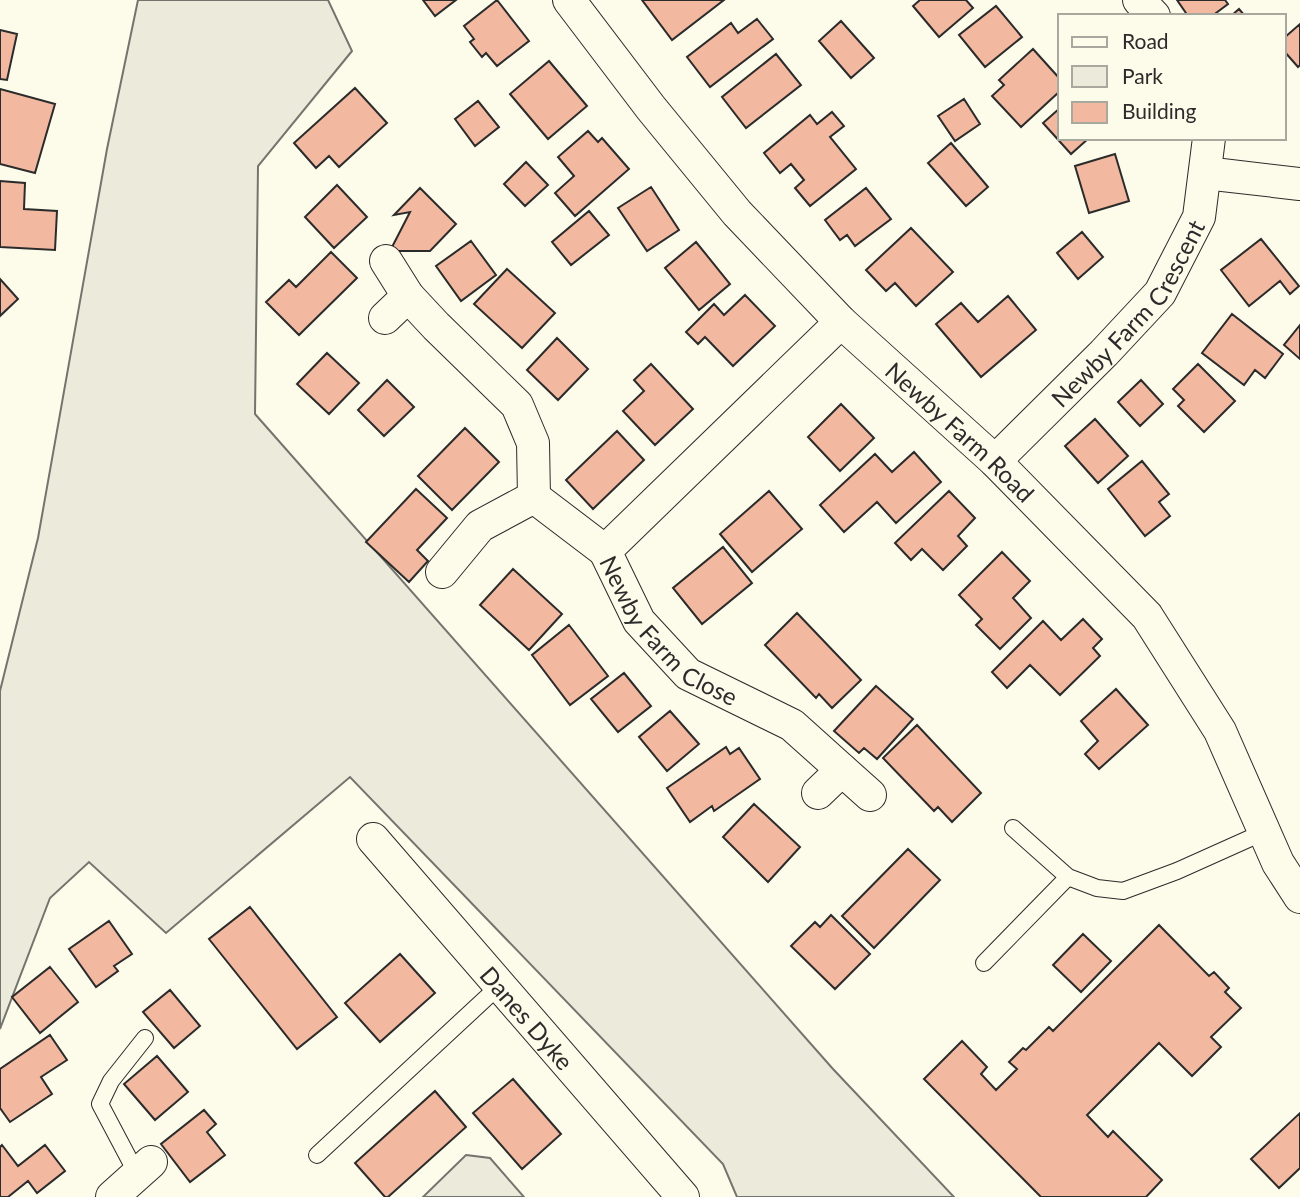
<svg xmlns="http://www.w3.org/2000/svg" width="1300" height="1197" viewBox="0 0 1300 1197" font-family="Lato,sans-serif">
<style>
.green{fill:#ecebdb;stroke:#74746e;stroke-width:2}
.building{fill:#f2b8a0;stroke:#2b2b2b;stroke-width:2}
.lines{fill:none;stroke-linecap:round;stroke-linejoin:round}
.lane-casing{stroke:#2b2b2b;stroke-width:18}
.street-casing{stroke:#2b2b2b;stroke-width:34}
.lane{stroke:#fdfbea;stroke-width:16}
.street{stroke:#fdfbea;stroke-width:32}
.labels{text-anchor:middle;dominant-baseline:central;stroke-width:5;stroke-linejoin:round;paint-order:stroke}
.street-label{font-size:24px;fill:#2b2b2b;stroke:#fdfbea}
</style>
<rect width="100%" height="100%" fill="#fdfbea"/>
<path class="green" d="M 138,0 L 328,0 L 352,51 L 258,166 L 255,414 L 833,1069 L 954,1197 L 737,1197 L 723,1164 L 350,777 L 166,933 L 89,862 L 50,898 L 0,1029 L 0,691 L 38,538 L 107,149 Z
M 466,1155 L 490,1158 L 524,1197 L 423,1197 Z"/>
<path class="building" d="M 423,0 L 456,0 L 435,16 Z
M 497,0 L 529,41 L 497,66 L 486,53 L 482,57 L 470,42 L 474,39 L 464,26 Z
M 642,0 L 724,0 L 672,40 Z
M 920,0 L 966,0 L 973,8 L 939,37 L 913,6 Z
M 1177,0 L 1225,0 L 1228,4 L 1212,16 L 1188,16 Z
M 996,6 L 1022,37 L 985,67 L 959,35 Z
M 1239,9 L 1245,16 L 1231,16 Z
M 757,19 L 773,39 L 710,87 L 687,57 L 731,23 L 738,33 Z
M 841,21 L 874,58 L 851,78 L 819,41 Z
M 1300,24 L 1300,65 L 1298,67 L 1284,51 L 1284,38 Z
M 0,30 L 17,34 L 7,80 L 0,79 Z
M 1033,49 L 1060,79 L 1060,91 L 1021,127 L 992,96 L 1004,85 L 999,80 Z
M 776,54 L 801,85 L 746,128 L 722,97 Z
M 549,61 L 587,106 L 548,139 L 510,94 Z
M 355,88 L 387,123 L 339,167 L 329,156 L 316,168 L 294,143 Z
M 0,89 L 55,104 L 35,173 L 0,164 Z
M 964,99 L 980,124 L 955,141 L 938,116 Z
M 478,101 L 499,127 L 475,146 L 455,119 Z
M 1060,108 L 1060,138 L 1089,138 L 1071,154 L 1043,123 Z
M 832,112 L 844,126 L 830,137 L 856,169 L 810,206 L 795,188 L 804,180 L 791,164 L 780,173 L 764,153 L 810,115 L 817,124 Z
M 588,131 L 598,142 L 602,138 L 629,169 L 575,216 L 555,193 L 574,176 L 558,157 Z
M 951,143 L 988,187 L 966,206 L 928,163 Z
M 1115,154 L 1129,201 L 1089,213 L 1075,166 Z
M 526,162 L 548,185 L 525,206 L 504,184 Z
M 0,181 L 25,183 L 24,209 L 57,211 L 55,250 L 0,247 Z
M 337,185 L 367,217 L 334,248 L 305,217 Z
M 651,187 L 679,230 L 647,251 L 618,208 Z
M 420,188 L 456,224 L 430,251 L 390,251 L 410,212 L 394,215 Z
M 866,188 L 891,219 L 855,246 L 847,235 L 840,240 L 825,220 Z
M 589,211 L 609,235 L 571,265 L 552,242 Z
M 911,228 L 953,272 L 916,306 L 895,283 L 886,291 L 866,270 Z
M 1082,232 L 1103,257 L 1078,279 L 1057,253 Z
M 1261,239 L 1299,286 L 1290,294 L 1280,281 L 1249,306 L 1221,270 Z
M 471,241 L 496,275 L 461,301 L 436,266 Z
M 696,242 L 730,284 L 699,310 L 665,268 Z
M 331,252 L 357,278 L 299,335 L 266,302 L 289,280 L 296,287 Z
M 507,269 L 555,313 L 522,348 L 474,304 Z
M 0,279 L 18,299 L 0,316 Z
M 745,295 L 775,326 L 733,366 L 705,337 L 698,344 L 686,332 L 714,304 L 724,315 Z
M 1008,296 L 1036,330 L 981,377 L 936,324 L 961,303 L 978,322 Z
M 1232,314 L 1283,354 L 1265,378 L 1255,370 L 1244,385 L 1202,353 Z
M 1300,325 L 1300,359 L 1284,345 Z
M 557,338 L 588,369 L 558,400 L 527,370 Z
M 327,353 L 359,383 L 329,414 L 297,384 Z
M 651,364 L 693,409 L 655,445 L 623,411 L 644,391 L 634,380 Z
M 1198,364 L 1235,401 L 1204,432 L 1178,406 L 1184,400 L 1173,389 Z
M 387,380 L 414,407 L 384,436 L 358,410 Z
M 1141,380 L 1163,404 L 1140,426 L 1118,402 Z
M 841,404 L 874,438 L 840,471 L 808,437 Z
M 1095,419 L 1128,456 L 1098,483 L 1065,446 Z
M 465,428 L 499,462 L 452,510 L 418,476 Z
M 617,431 L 644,460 L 593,509 L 566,480 Z
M 914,452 L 941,482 L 896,523 L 877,502 L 844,532 L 820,505 L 875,454 L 892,472 Z
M 1142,461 L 1169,494 L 1159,502 L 1170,516 L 1145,536 L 1108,489 Z
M 416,489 L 447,518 L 417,550 L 428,561 L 409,582 L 366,542 Z
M 769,491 L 802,529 L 752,572 L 720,534 Z
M 949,491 L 975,518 L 958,536 L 967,546 L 943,570 L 922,549 L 911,560 L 895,543 Z
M 723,547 L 752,583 L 702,624 L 673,588 Z
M 1002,552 L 1030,581 L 1013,598 L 1031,618 L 1000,649 L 976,625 L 982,619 L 959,595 Z
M 513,569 L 562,614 L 529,650 L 480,605 Z
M 797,613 L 861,680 L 832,708 L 819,694 L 816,698 L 765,645 Z
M 1083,619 L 1102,639 L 1093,648 L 1100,656 L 1060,695 L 1030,665 L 1007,688 L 992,672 L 1043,621 L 1061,640 Z
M 569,625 L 608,676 L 570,705 L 532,655 Z
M 624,673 L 651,706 L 618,732 L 591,699 Z
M 876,686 L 913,719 L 877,759 L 864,748 L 859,753 L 834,731 Z
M 1116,689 L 1148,725 L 1099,769 L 1085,754 L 1098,741 L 1081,721 Z
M 670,711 L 699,744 L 667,771 L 639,737 Z
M 917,725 L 981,793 L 952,822 L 938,807 L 934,811 L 883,758 Z
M 726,747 L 730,754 L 739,748 L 760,779 L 714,811 L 712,806 L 690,822 L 667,788 Z
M 754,804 L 800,847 L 768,882 L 723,837 Z
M 908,849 L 940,880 L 874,948 L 842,916 Z
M 250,907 L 337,1017 L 297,1049 L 209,939 Z
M 831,915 L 870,954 L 835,989 L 791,946 L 815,922 L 820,927 Z
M 109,921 L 132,954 L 114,966 L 118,971 L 96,987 L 69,949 Z
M 1159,925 L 1209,976 L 1214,972 L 1229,988 L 1225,992 L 1241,1008 L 1211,1037 L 1221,1047 L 1192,1076 L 1159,1043 L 1087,1115 L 1108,1137 L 1113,1131 L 1162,1180 L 1146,1197 L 1041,1197 L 924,1079 L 962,1041 L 987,1067 L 981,1074 L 996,1090 L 1017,1069 L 1009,1062 L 1023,1048 L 1026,1050 L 1049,1027 L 1053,1031 Z
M 1083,934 L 1111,961 L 1081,992 L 1053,965 Z
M 400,954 L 435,993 L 380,1042 L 345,1003 Z
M 50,967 L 78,1002 L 40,1033 L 12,997 Z
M 170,990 L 200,1026 L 174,1048 L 143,1012 Z
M 50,1035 L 67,1060 L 41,1077 L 52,1094 L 10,1122 L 0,1108 L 0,1069 Z
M 157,1056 L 188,1092 L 155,1120 L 124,1084 Z
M 513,1079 L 561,1134 L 522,1169 L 473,1113 Z
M 435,1091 L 466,1127 L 388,1197 L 385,1197 L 355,1163 Z
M 204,1110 L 216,1124 L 207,1132 L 225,1155 L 190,1182 L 161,1144 Z
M 1300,1113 L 1300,1168 L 1279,1188 L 1251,1159 Z
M 2,1145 L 18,1166 L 45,1145 L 65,1171 L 37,1193 L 28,1181 L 8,1197 L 0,1197 L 0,1147 Z"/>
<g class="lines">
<defs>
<path id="lane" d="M 1013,828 L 1068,877
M 984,963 L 1068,877 L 1097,888 L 1123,891 L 1177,871 L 1264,832
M 317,1155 L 499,986
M 137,1174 L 100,1104 L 111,1081 L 145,1038"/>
<g id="street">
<path id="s1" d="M 569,0 L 651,108 L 737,213 L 841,322 L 995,461 L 1147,616 L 1220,731 L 1278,863 L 1300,897"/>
<path d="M 1139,0 L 1154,16"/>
<path d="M 1205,173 L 1300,184"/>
<path d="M 386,261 L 408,296 L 436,326 L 517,405 L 533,443 L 534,497"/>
<path d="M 385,318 L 408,296"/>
<path id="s2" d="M 841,322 L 605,551 L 639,621 L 688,674 L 792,725 L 870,795"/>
<path id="s3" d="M 995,461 L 1104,353 L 1160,293 L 1199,217 L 1209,138"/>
<path d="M 442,572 L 480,526 L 534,497 L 605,551"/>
<path d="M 818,793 L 842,770"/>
<path id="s4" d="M 373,839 L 683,1197"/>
<path d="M 112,1197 L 151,1162"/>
</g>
</defs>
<use href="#lane" class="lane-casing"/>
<use href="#street" class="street-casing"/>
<use href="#lane" class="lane"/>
<use href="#street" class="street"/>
</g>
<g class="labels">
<g class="street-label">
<text stroke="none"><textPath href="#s3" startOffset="200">Newby Farm Crescent</textPath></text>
<text stroke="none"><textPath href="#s1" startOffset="584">Newby Farm Road</textPath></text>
<text stroke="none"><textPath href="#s2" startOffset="434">Newby Farm Close</textPath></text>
<text stroke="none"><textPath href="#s4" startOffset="236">Danes Dyke</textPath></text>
</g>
</g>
<rect x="1058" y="14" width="228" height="126" fill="#fdfbea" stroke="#a9a89e" stroke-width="2"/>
<rect x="1072" y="37" width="35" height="10" fill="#fdfbea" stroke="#a9a89e" stroke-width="2"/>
<text x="1122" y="49" font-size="21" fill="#2b2b2b">Road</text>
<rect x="1072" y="66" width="35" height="21" fill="#ecebdb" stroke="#a9a89e" stroke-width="2"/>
<text x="1122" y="84" font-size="21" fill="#2b2b2b">Park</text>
<rect x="1072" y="102" width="35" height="21" fill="#f2b8a0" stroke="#a9a89e" stroke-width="2"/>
<text x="1122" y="119" font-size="21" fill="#2b2b2b">Building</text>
</svg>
